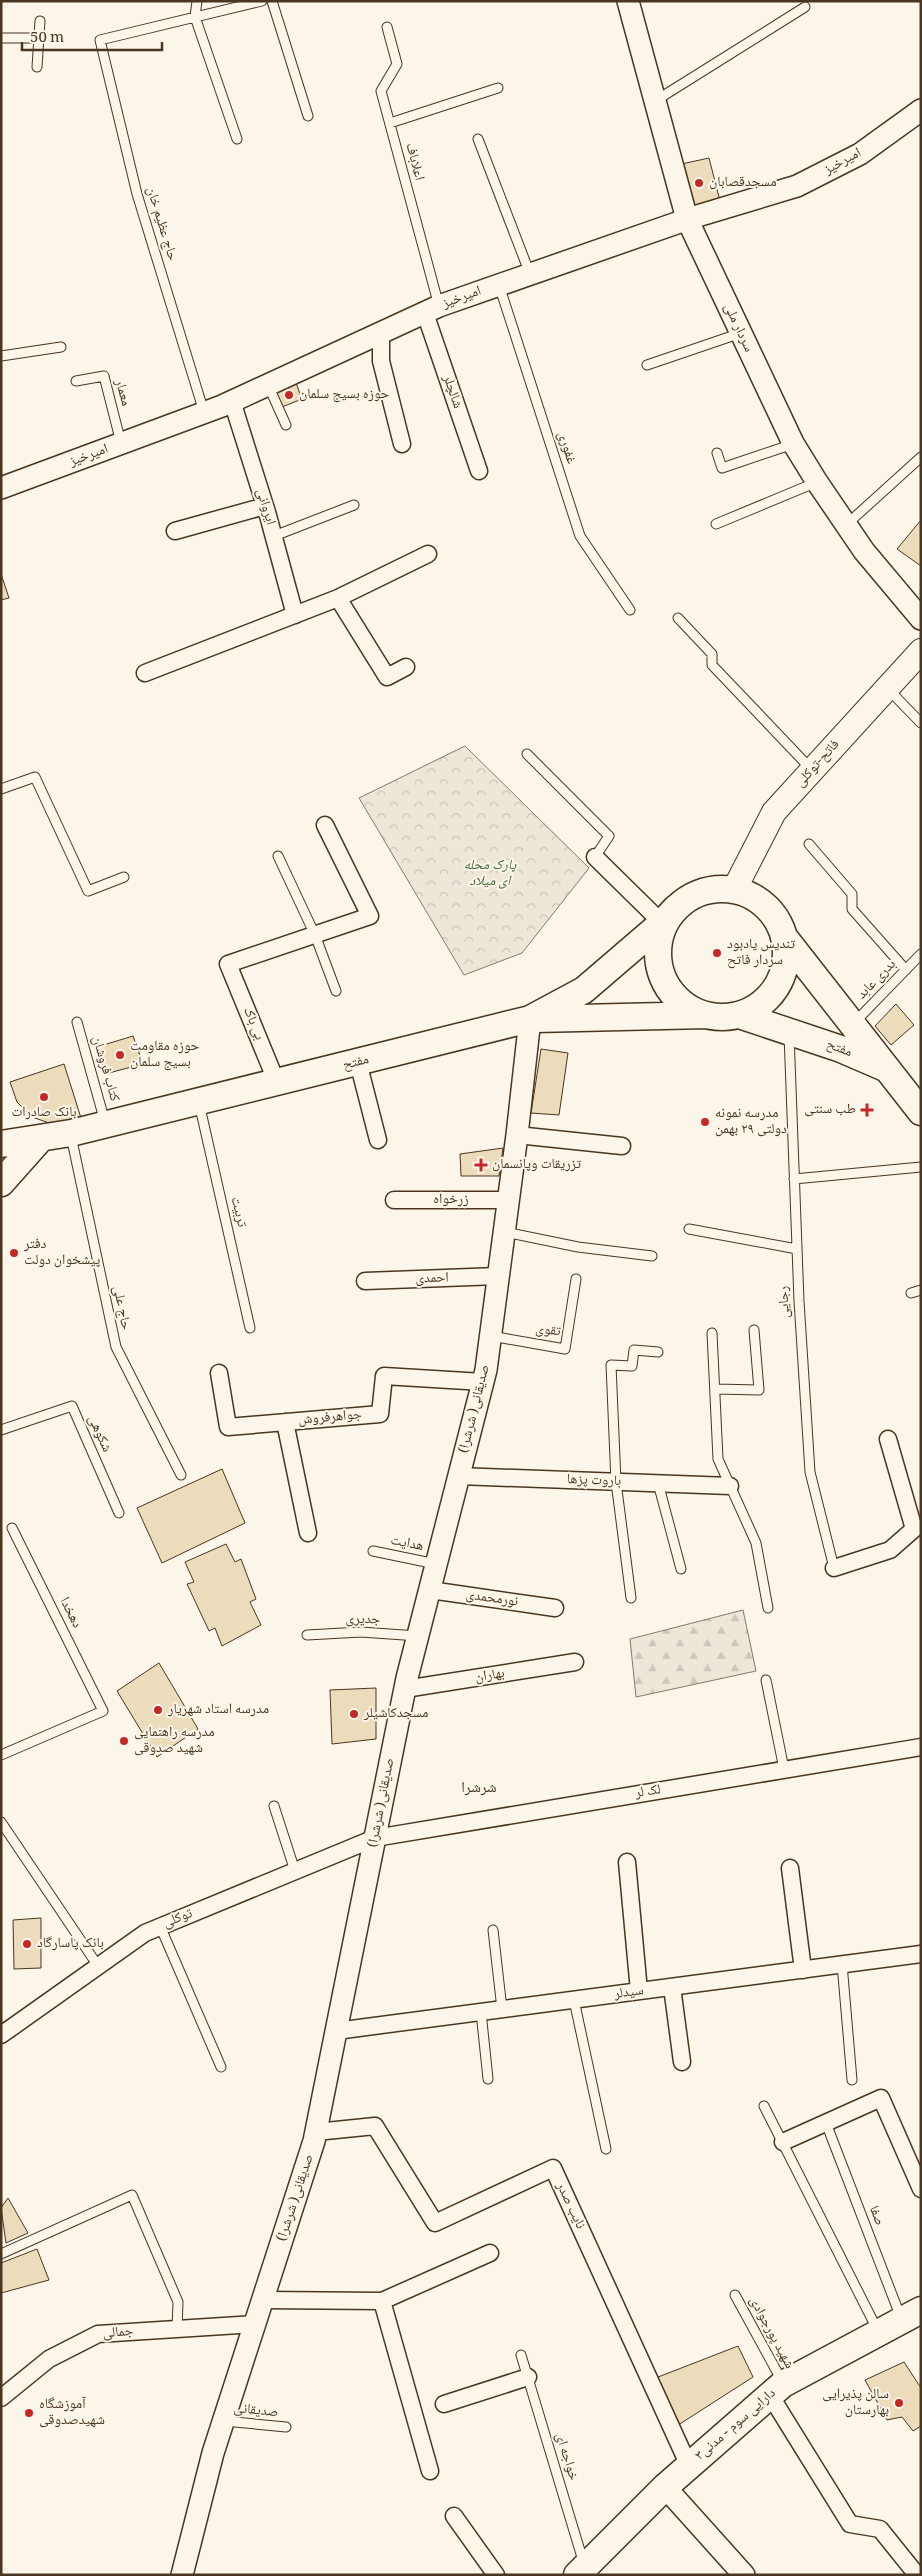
<svg xmlns="http://www.w3.org/2000/svg" width="922" height="2576" viewBox="0 0 922 2576" font-family="Georgia,'Noto Naskh Arabic',serif">
<style>
.forest{fill:url(#forest-firs);stroke:#887966}
.park{fill:url(#park-crowns);stroke:#887966}
.building{fill:#ecdcbc;stroke:#4a3520}
.lines{fill:none;stroke-linecap:round;stroke-linejoin:round}
.service-casing{stroke:#4a3520;stroke-width:11}
.minor-casing{stroke:#4a3520;stroke-width:19}
.tertiary-casing{stroke:#4a3520;stroke-width:24}
.secondary-casing{stroke:#4a3520;stroke-width:26}
.primary-casing{stroke:#4a3520;stroke-width:29}
.service{stroke:#fbf6e9;stroke-width:9}
.minor{stroke:#fbf6e9;stroke-width:16}
.tertiary{stroke:#fbf6e9;stroke-width:21}
.secondary{stroke:#fbf6e9;stroke-width:24}
.primary{stroke:#fbf6e9;stroke-width:26}
.poi-dot{fill:#c62828;stroke:#fbf6e9;stroke-width:2}
.labels{text-anchor:middle;dominant-baseline:central;stroke-width:4;stroke-linejoin:round;paint-order:stroke}
.street-label{font-size:14px;fill:#4a3520;stroke:#fbf6e9}
.poi-label{font-size:14px;fill:#4a3520;stroke:#fbf6e9;text-anchor:start}
.park-label{font-size:14px;font-style:italic;fill:#436837;stroke:#fbf6e9}
.neighbourhood-label{font-size:15px;fill:#4a3520;stroke:#fbf6e9}
</style>
<defs>
<pattern id="forest-firs" width="22" height="20" patternUnits="userSpaceOnUse" patternTransform="scale(1.25)"><rect width="22" height="20" fill="#ede6d9"/><path d="M5 1l3.5 6h-7zM16 11l3.5 6h-7z" fill="#cdc6ba"/></pattern>
<pattern id="park-crowns" width="20" height="18" patternUnits="userSpaceOnUse" patternTransform="scale(1.25)"><rect width="20" height="18" fill="#ede6d9"/><path d="M2 6a3 3 0 1 1 6 0M12 15a3 3 0 1 1 6 0" fill="none" stroke="#cdc6ba"/></pattern>
</defs>
<rect width="100%" height="100%" fill="#fbf6e9"/>
<path class="forest" d="M 743,1610 L 756,1671 L 636,1697 L 630,1639 Z"/>
<path class="park" d="M 465,746 L 589,868 L 522,953 L 464,975 L 359,798 Z"/>
<path class="building" d="M 709,158 L 720,201 L 689,207 L 677,165 Z
M 296,383 L 302,399 L 282,407 L 275,392 Z
M 921,520 L 921,566 L 897,549 Z
M 1,574 L 9,598 L 1,600 Z
M 896,1004 L 914,1025 L 891,1045 L 875,1026 Z
M 133,1036 L 143,1064 L 105,1074 L 97,1047 Z
M 541,1049 L 568,1053 L 559,1115 L 531,1113 Z
M 64,1064 L 81,1118 L 52,1124 L 32,1117 L 17,1102 L 10,1082 Z
M 503,1148 L 499,1176 L 461,1176 L 460,1154 Z
M 222,1469 L 245,1523 L 162,1563 L 137,1508 Z
M 226,1544 L 235,1562 L 241,1559 L 256,1599 L 250,1602 L 261,1625 L 222,1646 L 215,1628 L 209,1631 L 187,1584 L 194,1582 L 185,1562 Z
M 159,1663 L 198,1729 L 157,1757 L 117,1691 Z
M 376,1688 L 376,1739 L 332,1744 L 330,1690 Z
M 41,1918 L 41,1968 L 14,1969 L 13,1920 Z
M 8,2198 L 28,2233 L 6,2243 L 1,2208 Z
M 37,2249 L 49,2280 L 1,2293 L 1,2263 Z
M 738,2346 L 753,2377 L 672,2429 L 653,2379 Z
M 904,2362 L 921,2388 L 921,2426 L 913,2431 L 902,2417 L 887,2420 L 865,2380 Z"/>
<g class="lines">
<defs>
<path id="service" d="M 197,1 L 195,17 L 237,139
M 272,1 L 308,116
M 387,27 L 397,64 L 381,91 L 439,306
M 1,38 L 39,38
M 37,67 L 40,21
M 655,101 L 805,7
M 390,123 L 498,88
M 478,139 L 530,274
M 499,285 L 580,536 L 630,610
M 1,356 L 61,347
M 647,365 L 741,333
M 76,381 L 104,376 L 121,443
M 268,385 L 286,425
M 204,412 L 137,194 L 100,40 L 262,1
M 717,453 L 722,468 L 793,444
M 716,524 L 817,482
M 846,525 L 921,457
M 274,536 L 354,505
M 678,618 L 712,654 L 712,665 L 812,770
M 887,688 L 921,723
M 527,754 L 609,836 L 595,857
M 1,789 L 35,777 L 88,891 L 124,877
M 809,844 L 852,894 L 852,909 L 906,970
M 278,856 L 315,935 L 336,991
M 77,1022 L 105,1122
M 855,1022 L 921,954
M 789,1034 L 799,1301 L 810,1472 L 834,1568
M 199,1103 L 250,1328
M 71,1136 L 116,1347 L 181,1475
M 794,1179 L 921,1167
M 689,1229 L 797,1249
M 505,1232 L 578,1247 L 652,1256
M 911,1293 L 921,1290
M 712,1333 L 718,1459 L 756,1543 L 768,1608
M 491,1336 L 565,1349 L 576,1279
M 716,1389 L 759,1390 L 754,1330
M 1,1430 L 72,1406 L 119,1513
M 658,1483 L 681,1569
M 373,1551 L 436,1564
M 631,1598 L 616,1482 L 611,1365 L 632,1366 L 634,1350 L 658,1352
M 307,1635 L 361,1632 L 418,1636
M 766,1680 L 784,1769
M 1,1755 L 103,1711 L 12,1528
M 274,1806 L 295,1871
M 1,1822 L 98,1966
M 160,1926 L 221,2067
M 493,1930 L 502,2009
M 842,1964 L 852,2080
M 574,2000 L 606,2149
M 481,2012 L 488,2079
M 764,2106 L 878,2331
M 826,2123 L 901,2318
M 1,2254 L 132,2195 L 178,2302 L 177,2329
M 735,2295 L 782,2381
M 521,2355 L 584,2564
M 224,2421 L 286,2427"/>
<path id="minor" d="M 425,313 L 479,471
M 381,333 L 381,361 L 402,444
M 232,401 L 267,512 L 295,615
M 175,531 L 265,506
M 338,598 L 428,554
M 145,673 L 338,598 L 387,677 L 406,667
M 595,857 L 662,923
M 358,1062 L 378,1140
M 277,1083 L 228,964 L 370,916 L 325,825
M 517,1135 L 622,1146
M 394,1200 L 509,1200
M 365,1281 L 498,1276
M 219,1373 L 228,1427 L 380,1414 L 384,1376 L 483,1382
M 285,1422 L 308,1533
M 459,1476 L 730,1486
M 834,1568 L 890,1550 L 914,1529 L 888,1439
M 430,1590 L 555,1608
M 405,1689 L 575,1662
M 627,1862 L 639,1991
M 790,1868 L 803,1970
M 672,1987 L 682,2062
M 336,2031 L 921,1954
M 1,2035 L 145,1933 L 375,1838 L 921,1747
M 316,2132 L 375,2126 L 435,2223 L 553,2168 L 689,2466
M 783,2142 L 881,2098 L 921,2189
M 263,2300 L 382,2301 L 490,2253
M 382,2301 L 430,2471
M 770,2395 L 850,2524 L 880,2529 L 917,2575
M 1,2398 L 49,2359 L 98,2334 L 255,2324
M 444,2404 L 528,2377
M 454,2516 L 496,2575"/>
<path id="tertiary" d="M 628,1 L 687,219 L 741,333 L 793,443 L 817,482 L 864,551 L 921,619
M 1,488 L 222,406 L 439,306 L 694,217 L 797,186 L 860,154 L 921,110
M 665,2487 L 744,2575
M 182,2575 L 213,2453 L 314,2141 L 407,1678 L 486,1370 L 517,1135 L 530,1019"/>
<path id="secondary" d="M 734,890 L 774,812 L 921,651"/>
<path id="primary" d="M658 953a64 64 0 1 1 128 0a64 64 0 1 1-128 0Z
M 784,937 L 921,1112
M 739,1015 L 841,1049 L 885,1068
M 536,1019 L 706,1015
M 1,1144 L 71,1133 L 530,1019 L 584,990 L 662,923 L 676,908
M 1,1183 L 41,1138
M 577,2575 L 665,2487 L 783,2384 L 921,2310"/>
</defs>
<use href="#service" class="service-casing"/>
<use href="#minor" class="minor-casing"/>
<use href="#tertiary" class="tertiary-casing"/>
<use href="#secondary" class="secondary-casing"/>
<use href="#primary" class="primary-casing"/>
<use href="#service" class="service"/>
<use href="#minor" class="minor"/>
<use href="#tertiary" class="tertiary"/>
<use href="#secondary" class="secondary"/>
<use href="#primary" class="primary"/>
</g>
<g class="poi-dot">
<circle cx="699" cy="183" r="5"/>
<circle cx="289" cy="395" r="5"/>
<circle cx="717" cy="953" r="5"/>
<circle cx="120" cy="1055" r="5"/>
<circle cx="44" cy="1097" r="5"/>
<path d="M864.5 1102.5h5v5h5v5h-5v5h-5v-5h-5v-5h5z"/>
<circle cx="705" cy="1122" r="5"/>
<path d="M478.5 1157.5h5v5h5v5h-5v5h-5v-5h-5v-5h5z"/>
<circle cx="14" cy="1253" r="5"/>
<circle cx="158" cy="1710" r="5"/>
<circle cx="354" cy="1714" r="5"/>
<circle cx="124" cy="1741" r="5"/>
<circle cx="27" cy="1944" r="5"/>
<circle cx="899" cy="2403" r="5"/>
<circle cx="29" cy="2413" r="5"/>
</g>
<g class="labels">
<g class="street-label">
<text transform="translate(414 162) rotate(75)">اعلاباف</text>
<text transform="translate(843 162) rotate(-29)">امیرخیز</text>
<text transform="translate(161 224) rotate(73)">حاج عظیم خان</text>
<text transform="translate(462 298) rotate(-20)">امیرخیز</text>
<text transform="translate(738 328) rotate(65)">سردار ملی</text>
<text transform="translate(452 392) rotate(71)">شالچلر</text>
<text transform="translate(122 393) rotate(75)">معمار</text>
<text transform="translate(566 448) rotate(72)">غفوری</text>
<text transform="translate(89 456) rotate(-20)">امیرخیز</text>
<text transform="translate(265 507) rotate(73)">ایروانی</text>
<text transform="translate(818 764) rotate(-48)">فاتح-توکلی</text>
<text transform="translate(877 980) rotate(-46)">بدری عابد</text>
<text transform="translate(253 1024) rotate(68)">بی باک</text>
<text transform="translate(839 1049) rotate(21)">مفتح</text>
<text transform="translate(356 1063) rotate(-14)">مفتح</text>
<text transform="translate(105 1069) rotate(74)">کتاب فروشان</text>
<text x="451" y="1200">زرخواه</text>
<text transform="translate(238 1212) rotate(77)">تربیت</text>
<text transform="translate(432 1279) rotate(-2)">احمدی</text>
<text transform="translate(785 1302) rotate(-93)">رجایی</text>
<text transform="translate(121 1308) rotate(78)">حاج علی</text>
<text transform="translate(548 1331) rotate(6)">تقوی</text>
<text transform="translate(475 1409) rotate(-76)">(شرشرا )صدیقانی</text>
<text transform="translate(330 1418) rotate(-5)">جواهرفروش</text>
<text transform="translate(99 1434) rotate(66)">شکوهی</text>
<text transform="translate(594 1481) rotate(2)">باروت پزها</text>
<text transform="translate(407 1544) rotate(11)">هدایت</text>
<text transform="translate(492 1599) rotate(8)">نورمحمدی</text>
<text transform="translate(70 1613) rotate(63)">دهخدا</text>
<text transform="translate(363 1620) rotate(1)">جدیری</text>
<text transform="translate(490 1676) rotate(-9)">بهاران</text>
<text transform="translate(648 1792) rotate(-9)">لک لر</text>
<text transform="translate(382 1803) rotate(-79)">(شرشرا )صدیقانی</text>
<text transform="translate(178 1919) rotate(-22)">توکلی</text>
<text transform="translate(629 1993) rotate(-8)">سیدلر</text>
<text transform="translate(296 2198) rotate(-72)">(شرشرا )صدیقانی</text>
<text transform="translate(570 2206) rotate(65)">نایب صدر</text>
<text transform="translate(876 2216) rotate(69)">صفا</text>
<text transform="translate(118 2333) rotate(-5)">جمالی</text>
<text transform="translate(771 2333) rotate(62)">شهید پورجوادی</text>
<text transform="translate(256 2411) rotate(6)">صدیقانی</text>
<text transform="translate(736 2425) rotate(-41)">دارایی سوم - مدنی۳</text>
<text transform="translate(566 2457) rotate(73)">خواجه‌ ای</text>
</g>
<g class="poi-label">
<text x="709" y="183">مسجدقصابان</text>
<text x="299" y="395">حوزه بسیج سلمان</text>
<text x="727" y="945">تندیس یادبود<tspan x="727" dy="16">سردار فاتح</tspan></text>
<text x="130" y="1047">حوزه مقاومت<tspan x="130" dy="16">بسیج سلمان</tspan></text>
<text x="856" y="1110" text-anchor="end">طب سنتی</text>
<text x="44" y="1113" text-anchor="middle">بانک صادرات</text>
<text x="715" y="1114">مدرسه نمونه<tspan x="715" dy="16">دولتی ۲۹ بهمن</tspan></text>
<text x="492" y="1165">تزریقات وپانسمان</text>
<text x="24" y="1245">دفتر<tspan x="24" dy="16">پیشخوان دولت</tspan></text>
<text x="168" y="1710">مدرسه استاد شهریار</text>
<text x="364" y="1714">مسجدکاشیلر</text>
<text x="134" y="1733">مدرسه راهنمایی<tspan x="134" dy="16">شهید صدوقی</tspan></text>
<text x="37" y="1944">بانک پاسارگاد</text>
<text x="889" y="2395" text-anchor="end">سالن پذیرایی<tspan x="889" dy="16">بهارستان</tspan></text>
<text x="39" y="2405">آموزشگاه<tspan x="39" dy="16">شهیدصدوقی</tspan></text>
</g>
<g class="park-label">
<text x="490" y="866">پارک محله<tspan x="490" dy="16">ای میلاد</tspan></text>
</g>
<g class="neighbourhood-label">
<text x="479" y="1789">شرشرا</text>
</g>
</g>
<rect width="922" height="2576" fill="none" stroke="#4a3520" stroke-width="5"/>
<path d="M22 42v8h140v-8" fill="none" stroke="#4a3520" stroke-width="2.5"/>
<text x="30" y="42" font-size="15" fill="#4a3520" stroke="#fbf6e9" stroke-width="4" paint-order="stroke">50 m</text>
</svg>
